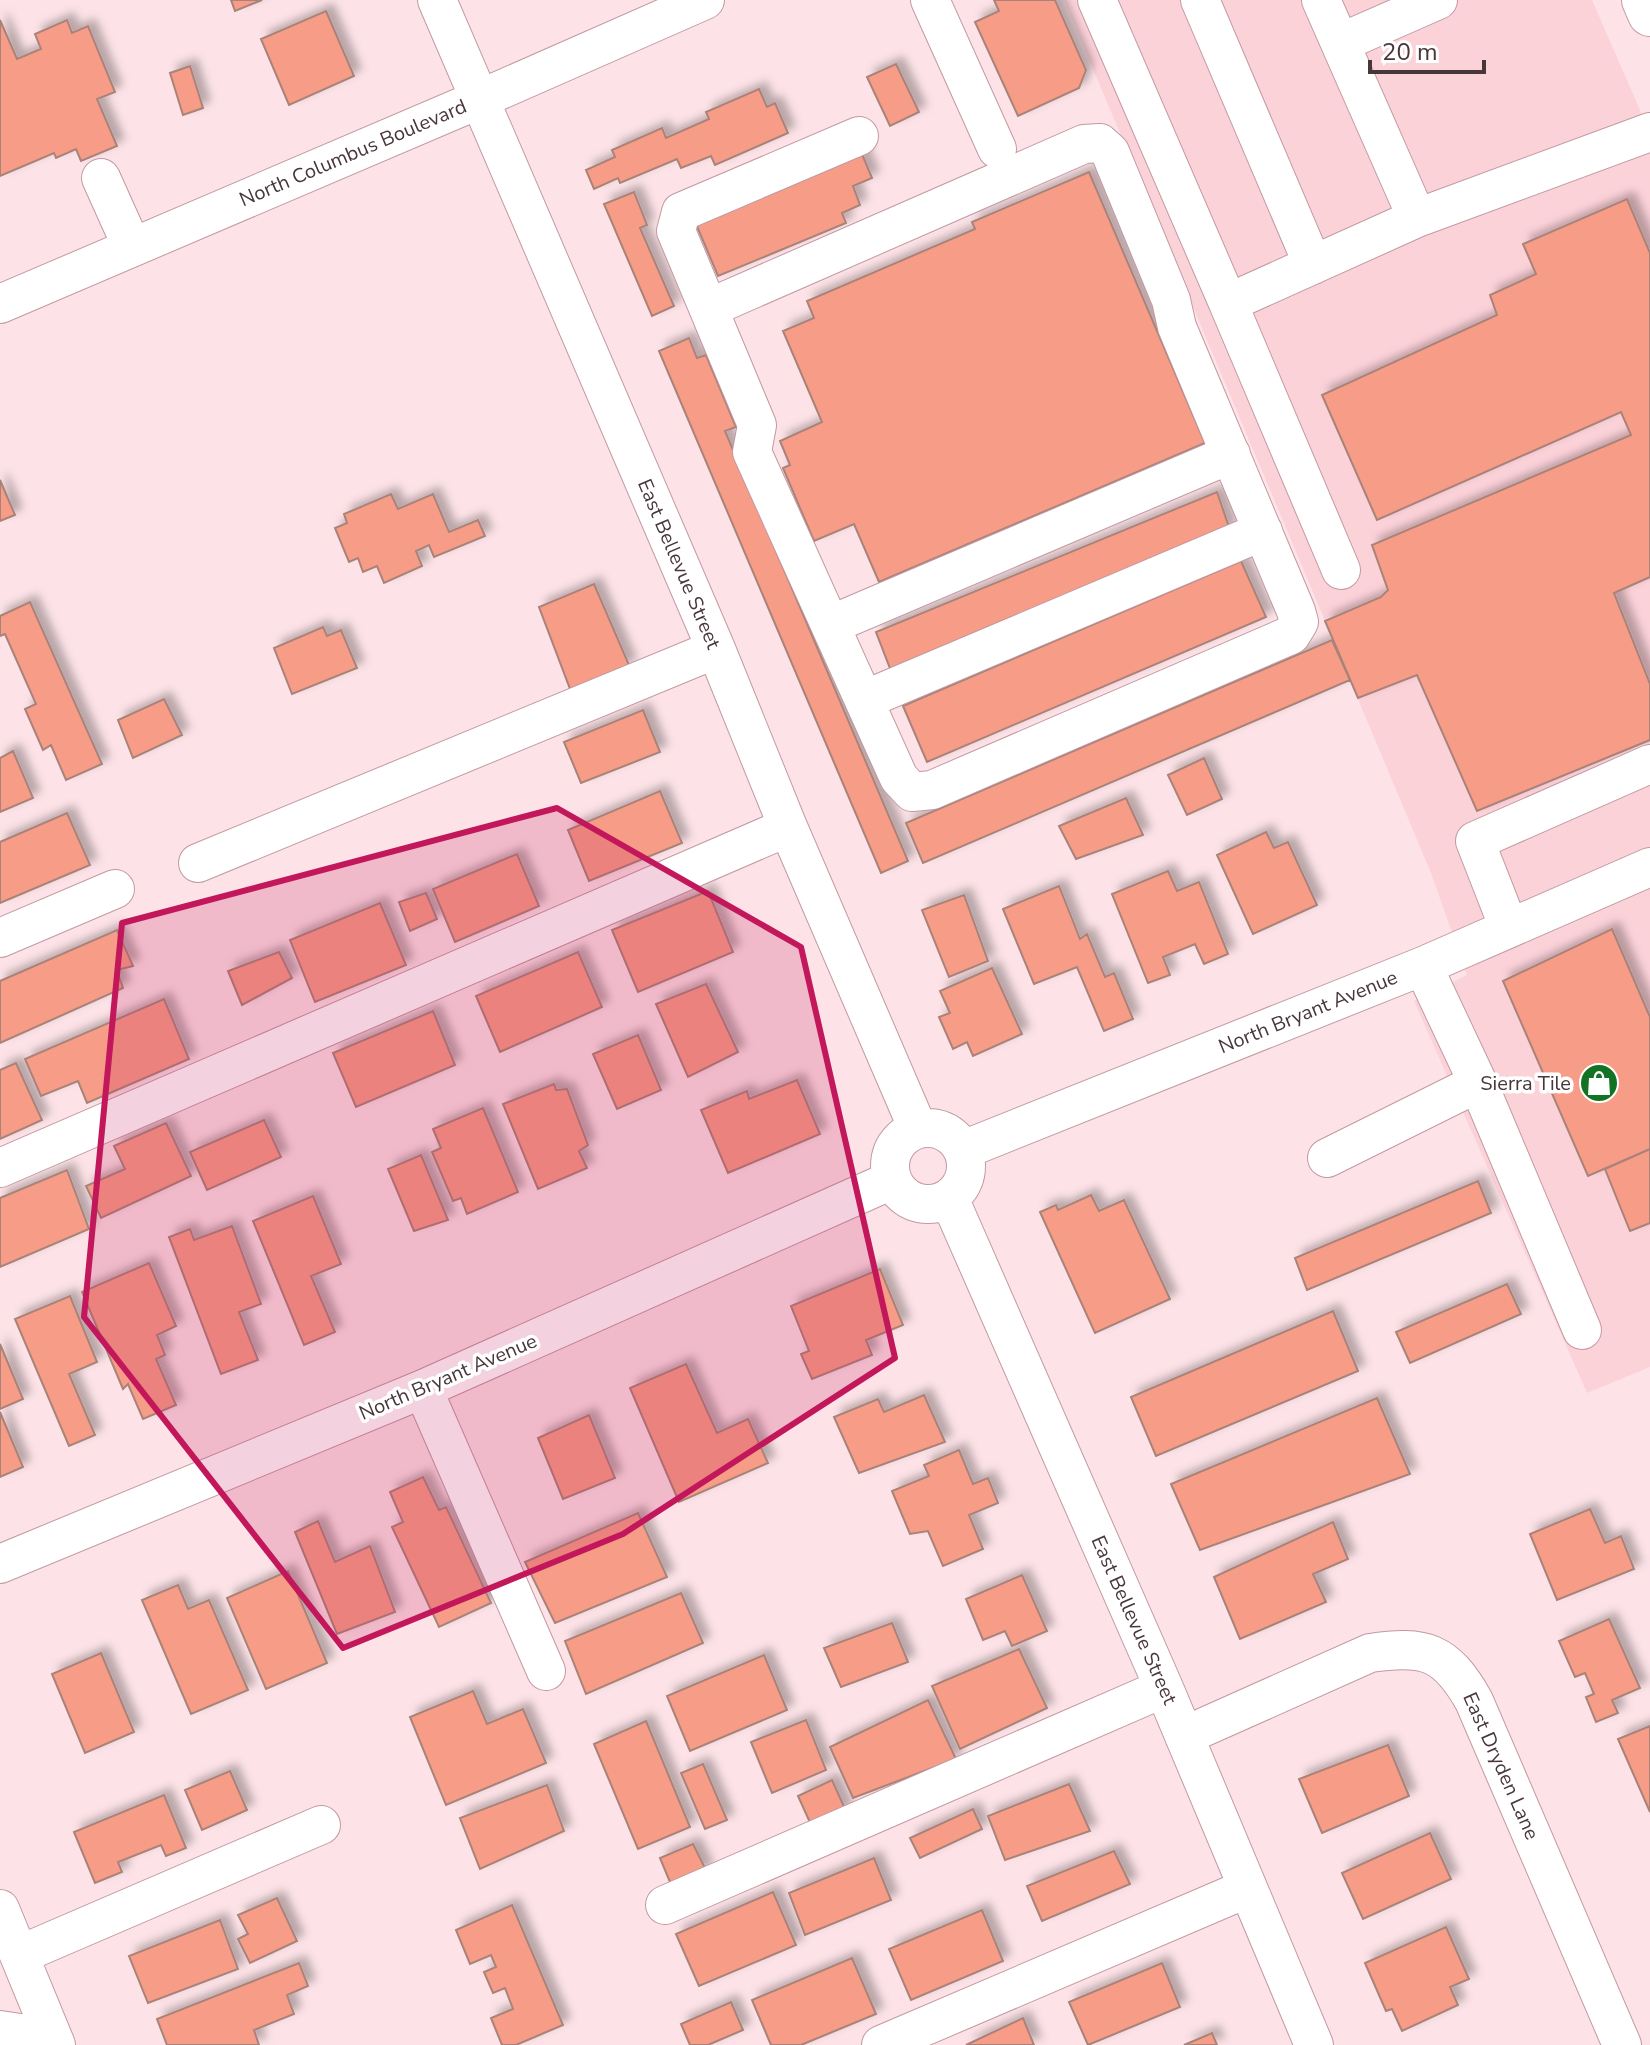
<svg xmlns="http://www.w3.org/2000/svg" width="1650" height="2045" viewBox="0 0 1650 2045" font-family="'Nunito Sans',sans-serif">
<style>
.built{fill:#fcd2d9}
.building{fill:#f79d87;stroke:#a98279;stroke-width:2;filter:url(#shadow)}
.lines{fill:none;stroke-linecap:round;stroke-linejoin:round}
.minor-casing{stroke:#c299a1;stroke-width:40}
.major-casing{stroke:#c299a1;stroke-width:46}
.minor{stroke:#fff;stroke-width:38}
.major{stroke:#fff;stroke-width:44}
.marked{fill:#c2185b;fill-opacity:0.2;stroke:#c2185b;stroke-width:6;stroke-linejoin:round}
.labels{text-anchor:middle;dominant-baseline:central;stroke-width:7;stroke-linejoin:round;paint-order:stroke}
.street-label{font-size:20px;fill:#48373a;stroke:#fff}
.poi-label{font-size:20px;fill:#48373a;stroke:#fff;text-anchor:end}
</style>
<defs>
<filter id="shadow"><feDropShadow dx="7" dy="-7" stdDeviation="4" flood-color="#0004"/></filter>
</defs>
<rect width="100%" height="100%" fill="#fde3e7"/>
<path class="built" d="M 1064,0 L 1592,0 L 1650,133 L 1650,1367 L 1587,1393 L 1414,1001 L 1467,975 L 1431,873 Z"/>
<path class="building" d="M 231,0 L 262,0 L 235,11 Z
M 994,0 L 1055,0 L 1086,70 L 1079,88 L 1018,116 L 975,22 L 999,11 Z
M 326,11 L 354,76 L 289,105 L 261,39 Z
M 0,20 L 17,59 L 41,49 L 35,34 L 67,20 L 72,33 L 88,26 L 115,92 L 97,99 L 117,146 L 81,161 L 76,149 L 56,158 L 54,153 L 0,176 Z
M 896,64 L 919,112 L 890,126 L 867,77 Z
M 190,66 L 203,108 L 183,115 L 170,73 Z
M 759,89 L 767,107 L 775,103 L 788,133 L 715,165 L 711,156 L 681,168 L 677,159 L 620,183 L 618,178 L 594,189 L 586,170 L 615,157 L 612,150 L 662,128 L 666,138 L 709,119 L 706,112 Z
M 862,154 L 872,178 L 853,186 L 860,205 L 842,213 L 846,223 L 718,276 L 696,224 Z
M 1089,172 L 1205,443 L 879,582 L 854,524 L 814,541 L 783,468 L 790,465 L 780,441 L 822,422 L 783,331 L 814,318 L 807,301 L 975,229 L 972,222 Z
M 634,192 L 647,225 L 640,228 L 674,306 L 652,316 L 604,204 Z
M 1627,199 L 1650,253 L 1650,577 L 1614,593 L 1650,684 L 1650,740 L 1477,811 L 1417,675 L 1358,698 L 1325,621 L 1381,597 L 1388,590 L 1372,545 L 1631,435 L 1621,412 L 1377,520 L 1322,395 L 1497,315 L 1490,295 L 1536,274 L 1523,244 Z
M 689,338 L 697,358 L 706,355 L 736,427 L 725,431 L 908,861 L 881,873 L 659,351 Z
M 0,480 L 15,515 L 0,521 Z
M 1217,492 L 1230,530 L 891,671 L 876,632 Z
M 391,494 L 398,509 L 433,494 L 449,532 L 478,520 L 485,536 L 434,557 L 429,545 L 416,551 L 422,566 L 384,583 L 377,566 L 363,572 L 358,558 L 349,562 L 335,528 L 347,523 L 344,514 Z
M 1241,561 L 1266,617 L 927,762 L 903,706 Z
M 594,584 L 629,665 L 572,694 L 539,607 Z
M 30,602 L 102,764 L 66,780 L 51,745 L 43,750 L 25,709 L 36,704 L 5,634 L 0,636 L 0,616 Z
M 323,627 L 327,636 L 341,630 L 357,668 L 292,694 L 274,648 Z
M 1332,640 L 1350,680 L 923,863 L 906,823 Z
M 164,699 L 182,735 L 133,758 L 118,720 Z
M 643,710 L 660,752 L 581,783 L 564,742 Z
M 13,751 L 33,798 L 0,812 L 0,758 Z
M 1204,758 L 1222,799 L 1187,815 L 1168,775 Z
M 660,791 L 682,843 L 589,881 L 568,830 Z
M 1126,798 L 1143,835 L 1076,859 L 1059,826 Z
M 67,813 L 90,865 L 0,903 L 0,842 Z
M 1266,832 L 1274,848 L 1288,842 L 1317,905 L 1253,934 L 1217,855 Z
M 517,854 L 539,906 L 455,942 L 433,889 Z
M 1168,871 L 1177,891 L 1199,882 L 1228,954 L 1204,964 L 1195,944 L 1163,957 L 1170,975 L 1148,983 L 1112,894 Z
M 1059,886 L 1080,939 L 1087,934 L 1105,977 L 1114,973 L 1133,1019 L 1104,1031 L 1077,967 L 1034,984 L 1003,909 Z
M 708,891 L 733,952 L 638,992 L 612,930 Z
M 426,893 L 437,919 L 410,931 L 399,902 Z
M 964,895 L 988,961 L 949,977 L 922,910 Z
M 380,903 L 406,965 L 315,1002 L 290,940 Z
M 1612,929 L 1650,1017 L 1650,1149 L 1588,1176 L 1503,981 Z
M 117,930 L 133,966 L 117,970 L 123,988 L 0,1043 L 0,981 Z
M 279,952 L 292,978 L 242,1005 L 228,971 Z
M 578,952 L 602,1007 L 500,1052 L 476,996 Z
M 992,968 L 1022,1034 L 973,1056 L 967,1042 L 953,1049 L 939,1017 L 950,1013 L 940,991 Z
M 706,984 L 738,1052 L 688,1077 L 656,1004 Z
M 164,999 L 189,1059 L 87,1103 L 78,1081 L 41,1096 L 25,1059 Z
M 433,1011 L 455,1065 L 356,1107 L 333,1053 Z
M 638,1035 L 661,1090 L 617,1109 L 593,1054 Z
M 16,1063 L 42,1120 L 0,1139 L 0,1070 Z
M 797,1080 L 820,1134 L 728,1173 L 701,1110 L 747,1091 L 749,1099 Z
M 554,1084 L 556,1090 L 567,1089 L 588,1145 L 579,1151 L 587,1168 L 538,1189 L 503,1104 Z
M 483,1108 L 518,1192 L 467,1214 L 461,1198 L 453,1201 L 432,1152 L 441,1148 L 433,1129 Z
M 264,1120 L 281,1157 L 207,1190 L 190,1152 Z
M 166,1123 L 191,1176 L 101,1218 L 86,1186 L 125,1169 L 114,1146 Z
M 1650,1149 L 1650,1223 L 1630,1231 L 1605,1169 Z
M 421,1155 L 448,1220 L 414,1231 L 388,1169 Z
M 67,1170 L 89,1229 L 0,1267 L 0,1198 Z
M 1478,1181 L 1491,1213 L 1307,1290 L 1295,1258 Z
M 1091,1195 L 1099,1211 L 1124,1200 L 1170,1299 L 1095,1333 L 1040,1212 L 1056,1205 L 1058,1210 Z
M 313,1196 L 341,1264 L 311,1276 L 335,1332 L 304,1345 L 253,1221 Z
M 232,1226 L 261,1304 L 239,1312 L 258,1360 L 221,1374 L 169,1237 L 190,1229 L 194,1240 Z
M 149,1263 L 176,1326 L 157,1335 L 165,1355 L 156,1359 L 176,1405 L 143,1419 L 128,1384 L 123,1389 L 82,1292 Z
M 880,1269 L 903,1325 L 866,1340 L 872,1355 L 812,1379 L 801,1354 L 809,1351 L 791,1306 Z
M 1507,1284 L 1521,1314 L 1410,1363 L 1396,1332 Z
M 70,1296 L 97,1362 L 69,1374 L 95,1435 L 69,1446 L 15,1319 Z
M 1333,1311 L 1358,1371 L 1156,1456 L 1131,1397 Z
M 0,1344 L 23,1399 L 0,1409 Z
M 686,1364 L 717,1433 L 748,1419 L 768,1463 L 679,1502 L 630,1388 Z
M 924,1395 L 945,1442 L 859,1473 L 834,1417 L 878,1399 L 884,1412 Z
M 1377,1398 L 1410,1474 L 1200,1550 L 1171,1484 Z
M 0,1412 L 23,1467 L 0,1477 Z
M 589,1415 L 615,1478 L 563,1499 L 538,1438 Z
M 959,1450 L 973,1484 L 988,1478 L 998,1503 L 969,1515 L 983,1549 L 943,1566 L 928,1531 L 910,1534 L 892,1491 L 929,1476 L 924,1465 Z
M 423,1477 L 439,1510 L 446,1507 L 491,1603 L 439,1627 L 392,1527 L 403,1522 L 390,1492 Z
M 1590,1509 L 1605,1543 L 1621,1536 L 1634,1569 L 1557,1600 L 1530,1534 Z
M 638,1513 L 667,1577 L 555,1623 L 525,1562 Z
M 318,1521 L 335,1562 L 370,1546 L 395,1612 L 337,1634 L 295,1532 Z
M 1333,1522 L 1348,1559 L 1313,1574 L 1326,1602 L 1240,1639 L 1214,1577 Z
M 288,1571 L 327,1663 L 266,1689 L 227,1598 Z
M 1022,1575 L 1047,1631 L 1012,1646 L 1005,1631 L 983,1640 L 966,1599 Z
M 178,1585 L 188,1609 L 209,1600 L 248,1690 L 191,1714 L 142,1600 Z
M 681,1593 L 703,1643 L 586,1694 L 565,1641 Z
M 1609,1619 L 1640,1688 L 1612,1700 L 1618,1713 L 1596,1722 L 1586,1697 L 1594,1694 L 1585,1673 L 1575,1677 L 1559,1641 Z
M 892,1623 L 908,1662 L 841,1687 L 824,1648 Z
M 1019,1649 L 1047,1708 L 960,1749 L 932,1686 Z
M 101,1653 L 134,1732 L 85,1753 L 52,1674 Z
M 764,1655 L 787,1710 L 690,1751 L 667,1696 Z
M 473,1691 L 487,1724 L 523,1709 L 546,1763 L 446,1805 L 410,1717 Z
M 928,1700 L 956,1759 L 853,1798 L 830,1747 Z
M 806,1720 L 826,1770 L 772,1793 L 751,1742 Z
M 646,1721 L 690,1827 L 638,1849 L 594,1744 Z
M 1650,1726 L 1650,1812 L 1618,1739 Z
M 1388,1745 L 1409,1796 L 1322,1833 L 1299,1779 Z
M 703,1764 L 727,1820 L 705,1829 L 681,1773 Z
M 230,1771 L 247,1810 L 202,1830 L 185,1790 Z
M 832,1780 L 846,1811 L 812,1827 L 798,1796 Z
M 1069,1784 L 1090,1831 L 1005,1860 L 988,1816 Z
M 547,1785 L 564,1831 L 480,1869 L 460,1818 Z
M 164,1795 L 186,1848 L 166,1856 L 161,1845 L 118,1862 L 122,1872 L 95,1883 L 74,1832 Z
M 973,1809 L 982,1829 L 920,1858 L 910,1838 Z
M 1430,1833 L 1451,1879 L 1363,1919 L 1342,1873 Z
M 693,1844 L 706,1870 L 672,1887 L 660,1858 Z
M 1114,1851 L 1130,1884 L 1042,1921 L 1027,1886 Z
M 874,1858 L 891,1900 L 805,1935 L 789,1893 Z
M 773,1892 L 796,1945 L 699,1986 L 676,1934 Z
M 277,1898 L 297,1941 L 250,1963 L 238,1939 L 248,1934 L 238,1915 Z
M 512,1905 L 563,2025 L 516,2045 L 502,2045 L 491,2018 L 513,2009 L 505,1988 L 493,1993 L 484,1972 L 496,1967 L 491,1955 L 470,1964 L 456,1930 Z
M 982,1910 L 1003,1961 L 911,2000 L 889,1949 Z
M 220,1920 L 238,1969 L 148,2003 L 129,1956 Z
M 1446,1927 L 1469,1979 L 1450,1987 L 1458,2005 L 1402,2031 L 1392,2009 L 1386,2011 L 1365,1963 Z
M 852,1958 L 876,2014 L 801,2045 L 771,2045 L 752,2000 Z
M 299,1963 L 308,1986 L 287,1995 L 294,2014 L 254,2030 L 259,2045 L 167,2045 L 157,2019 Z
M 1162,1963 L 1180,2007 L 1088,2045 L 1069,2002 Z
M 731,2002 L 743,2030 L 708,2045 L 690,2045 L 681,2024 Z
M 1023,2018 L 1034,2045 L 966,2045 Z
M 1212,2033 L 1217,2045 L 1184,2045 Z"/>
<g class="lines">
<defs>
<path id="minor" d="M 437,0 L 716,649 L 788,827 L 918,1129
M 930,0 L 997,149
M 1097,0 L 1228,303 L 1417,218 L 1321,0
M 1200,0 L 1313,265
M 1340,43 L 1438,0
M 101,178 L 132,247
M 1417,218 L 1650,132
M 1228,303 L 1341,570
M 0,304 L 480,99 L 705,0
M 709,308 L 1084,144 L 1100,143 L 1110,152 L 1171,300 L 1177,327 L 1296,611 L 1299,622 L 1291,635 L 932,790 L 912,792 L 899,778 L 752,452 L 757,425 L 676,231 L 681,212 L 859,136
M 830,625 L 1231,454
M 864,700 L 1263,531
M 198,863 L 716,649
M 1509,928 L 1475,841 L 1650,764
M 0,938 L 115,889
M 1478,1083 L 1582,1330
M890 1166a38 38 0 1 1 76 0a38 38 0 1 1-76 0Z
M 963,1150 L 1423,966 L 1650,867
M 1327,1158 L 1478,1083 L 1423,966
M 0,1168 L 788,827
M 949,1198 L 1164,1688 L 1314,2045
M 423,1389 L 546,1671
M 0,1564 L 423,1389 L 892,1180
M 1184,1736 L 1370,1653 C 1425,1645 1446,1651 1474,1701 L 1622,2045
M 665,1905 L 1164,1688
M 0,1909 L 56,2045
M 19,1955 L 321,1825
M 0,2030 L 53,2038
M 881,2045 L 1248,1888"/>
<path id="major" d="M 1644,0 L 1650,14"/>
</defs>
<use href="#minor" class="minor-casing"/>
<use href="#major" class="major-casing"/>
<use href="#minor" class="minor"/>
<use href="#major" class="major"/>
</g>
<path class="marked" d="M 557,808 L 801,947 L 895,1358 L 623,1534 L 343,1648 L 84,1317 L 122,923 Z"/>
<defs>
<symbol id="shop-disc" viewBox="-11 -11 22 22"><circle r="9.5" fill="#117323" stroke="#fff"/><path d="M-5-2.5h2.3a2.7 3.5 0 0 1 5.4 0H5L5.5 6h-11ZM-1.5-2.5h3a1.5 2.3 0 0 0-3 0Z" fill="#fff"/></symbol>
</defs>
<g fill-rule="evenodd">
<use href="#shop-disc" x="1577" y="1061" width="44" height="44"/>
</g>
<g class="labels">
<g class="street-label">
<text transform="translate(353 153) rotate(-23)">North Columbus Boulevard</text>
<text transform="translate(679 564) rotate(67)">East Bellevue Street</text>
<text transform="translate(1308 1012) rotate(-22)">North Bryant Avenue</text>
<text transform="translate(448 1377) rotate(-23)">North Bryant Avenue</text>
<text transform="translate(1134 1620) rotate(66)">East Bellevue Street</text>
<text transform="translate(1501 1766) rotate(66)">East Dryden Lane</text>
</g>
<g class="poi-label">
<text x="1571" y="1083">Sierra Tile</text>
</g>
</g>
<path d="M1370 60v12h114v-12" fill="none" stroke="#48373a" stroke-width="4"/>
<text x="1382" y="60" font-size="24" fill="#48373a" stroke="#ffffff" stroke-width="6" paint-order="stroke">20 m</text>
</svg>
